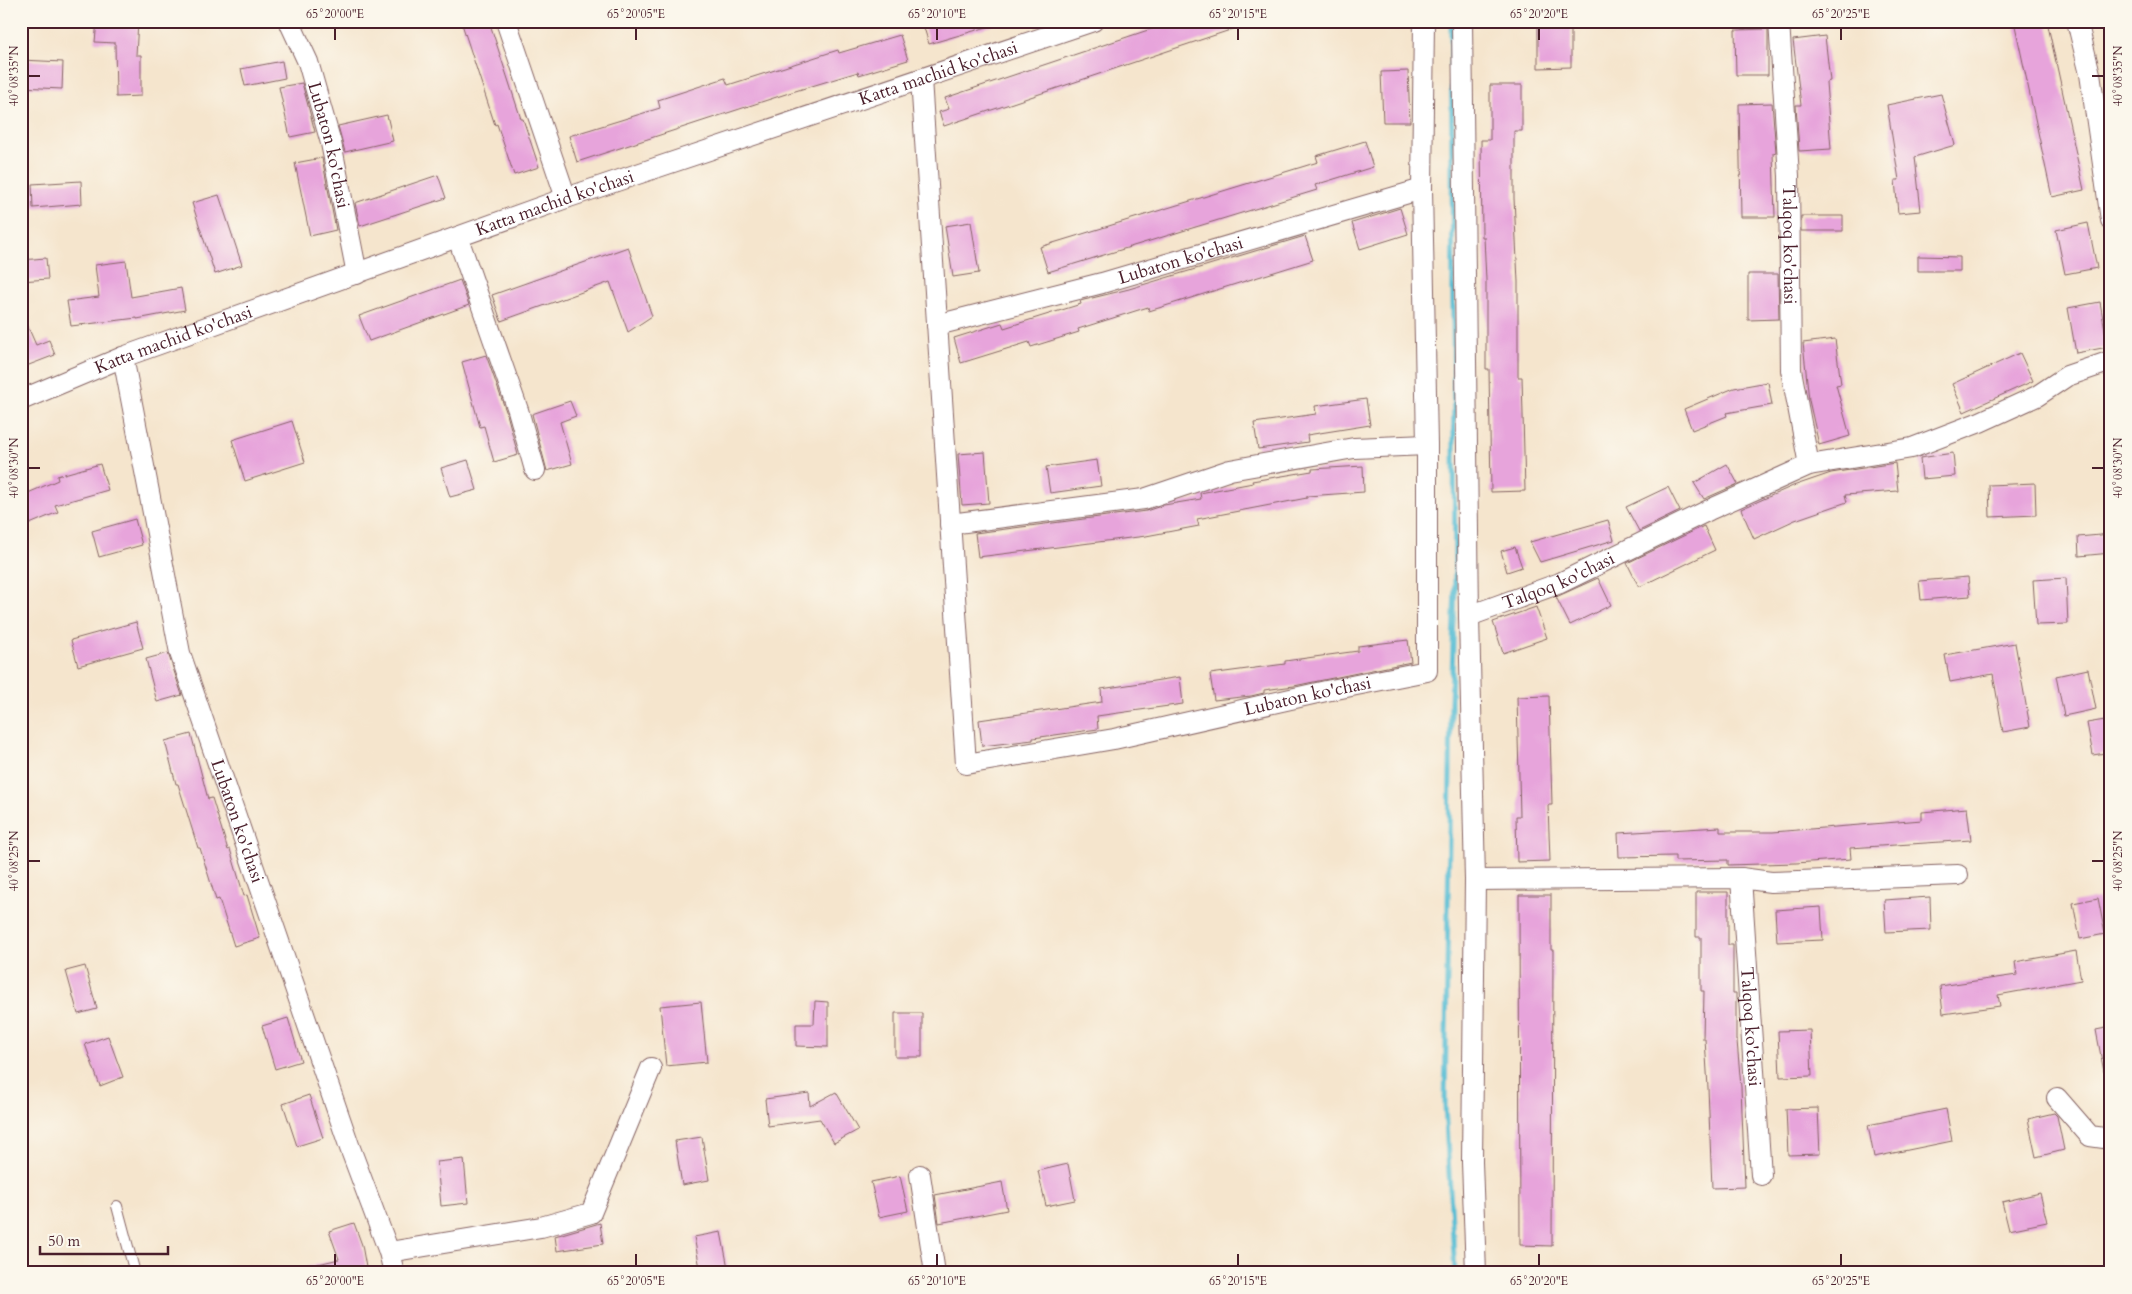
<svg xmlns="http://www.w3.org/2000/svg" width="2132" height="1294" viewBox="0 0 2132 1294" font-family="Cardo,serif">
<style>
.lines{fill:none;stroke-linecap:round;stroke-linejoin:round}
.stream{stroke:#56bdd4;stroke-width:5}
.building{fill:#e7a4db}
.lane-casing{stroke:#866464;stroke-width:12}
.street-casing{stroke:#866464;stroke-width:22}
.lane{stroke:#fff;stroke-width:10}
.street{stroke:#fff;stroke-width:20}
.ticks{fill:none;stroke:#4a1f2b;stroke-width:2}
.labels{text-anchor:middle;dominant-baseline:central;stroke-width:4.5;stroke-linejoin:round;paint-order:stroke}
.street-label{font-size:18px;fill:#4a1f2b;stroke:#fbf7ec}
.neatline{fill:none;stroke:#4a1f2b;stroke-width:2}
.ticks-label{font-size:12px;text-anchor:middle;fill:#4a1f2b}
</style>
<rect width="100%" height="100%" fill="#fbf7ec"/>
<filter id="ink" filterUnits="userSpaceOnUse"><feTurbulence type="fractalNoise" baseFrequency=".02" numOctaves="2"/><feDisplacementMap in="SourceGraphic" scale="10" xChannelSelector="R" yChannelSelector="G"/><feConvolveMatrix kernelMatrix="1 2 1 2 8 2 1 2 1" color-interpolation-filters="sRGB"/></filter>
<filter id="wash" filterUnits="userSpaceOnUse"><feTurbulence type="fractalNoise" baseFrequency=".0096" numOctaves="4" result="noise"/><feDisplacementMap in="SourceGraphic" scale="20" xChannelSelector="R" yChannelSelector="G"/><feGaussianBlur stdDeviation="1.12" result="paint"/><feColorMatrix in="noise" values="0 0 0 0 0 0 0 0 0 0 0 0 0 0 0 0 0 1.4 0 .05"/><feComposite in="paint" operator="in"/></filter>
<g filter="url(#wash)">
<rect width="100%" height="100%" fill="#f5e5cd"/>
<g class="lines">
<path class="stream" d="M 1451,21 L 1455,585 L 1451,703 L 1445,1106 L 1455,1273"/>
</g>
<g id="blocks">
<path class="building" d="M 97,21 L 138,21 L 136,55 L 141,55 L 141,96 L 116,97 L 115,43 L 95,42 Z
M 461,21 L 489,21 L 521,119 L 523,119 L 539,167 L 514,175 L 497,124 L 495,125 Z
M 922,21 L 993,21 L 994,25 L 929,44 Z
M 1175,21 L 1247,21 L 1248,24 L 944,126 L 939,112 L 949,109 L 945,98 Z
M 2014,21 L 2047,21 L 2084,190 L 2052,197 Z
M 1538,22 L 1571,22 L 1571,67 L 1538,68 Z
M 1768,29 L 1768,75 L 1736,75 L 1735,30 Z
M 900,35 L 908,60 L 859,75 L 858,72 L 792,92 L 577,162 L 569,136 L 660,108 L 658,100 L 725,78 L 728,85 L 838,50 L 839,53 Z
M 1825,36 L 1830,81 L 1826,82 L 1831,149 L 1799,151 L 1796,105 L 1801,105 L 1793,40 Z
M 21,60 L 63,62 L 62,89 L 21,87 Z
M 282,61 L 285,78 L 245,86 L 241,69 Z
M 1408,71 L 1410,122 L 1383,122 L 1381,72 Z
M 302,83 L 315,132 L 290,137 L 279,87 Z
M 1490,85 L 1522,85 L 1522,131 L 1514,131 L 1514,198 L 1518,282 L 1518,377 L 1522,377 L 1525,491 L 1491,492 L 1489,369 L 1486,369 L 1486,280 L 1484,237 L 1482,237 L 1481,140 L 1490,140 Z
M 1941,94 L 1955,145 L 1915,157 L 1921,211 L 1898,213 L 1895,180 L 1899,180 L 1887,105 Z
M 1772,103 L 1776,152 L 1773,153 L 1775,217 L 1741,217 L 1739,104 Z
M 387,115 L 393,141 L 345,152 L 338,126 Z
M 1365,141 L 1373,167 L 1315,185 L 1317,190 L 1048,272 L 1040,247 L 1318,162 L 1316,156 Z
M 322,158 L 336,230 L 310,236 L 295,163 Z
M 438,175 L 446,198 L 360,226 L 355,203 Z
M 81,181 L 82,204 L 33,208 L 32,184 Z
M 219,195 L 242,265 L 215,274 L 192,203 Z
M 1400,208 L 1408,234 L 1360,249 L 1352,223 Z
M 1801,216 L 1843,216 L 1843,231 L 1801,231 Z
M 971,222 L 979,273 L 953,277 L 945,226 Z
M 2088,223 L 2097,268 L 2065,274 L 2056,230 Z
M 1305,236 L 1313,260 L 1149,311 L 1148,307 L 1078,329 L 1079,332 L 1031,347 L 1029,342 L 961,363 L 954,338 L 1002,323 L 1004,328 L 1081,304 L 1080,301 L 1129,289 Z
M 628,247 L 652,316 L 628,332 L 610,282 L 501,321 L 492,295 Z
M 1918,256 L 1960,257 L 1960,271 L 1918,271 Z
M 46,258 L 48,279 L 21,281 L 21,260 Z
M 126,261 L 131,297 L 181,288 L 185,310 L 137,319 L 137,318 L 71,326 L 67,301 L 99,297 L 95,265 Z
M 1748,274 L 1778,274 L 1779,319 L 1748,320 Z
M 460,280 L 469,305 L 369,341 L 359,316 Z
M 2100,302 L 2108,347 L 2076,353 L 2068,308 Z
M 21,311 L 36,345 L 49,340 L 55,355 L 21,368 Z
M 1835,339 L 1841,384 L 1836,385 L 1850,436 L 1819,445 L 1809,400 L 1803,343 Z
M 2020,353 L 2033,381 L 1964,412 L 1952,384 Z
M 486,355 L 507,414 L 518,455 L 494,462 L 484,426 L 480,427 L 462,362 Z
M 1768,382 L 1772,405 L 1726,413 L 1727,416 L 1692,430 L 1684,409 L 1734,388 Z
M 1366,399 L 1370,425 L 1307,435 L 1308,442 L 1258,449 L 1254,423 L 1316,414 L 1315,406 Z
M 570,401 L 576,416 L 560,422 L 572,464 L 547,471 L 532,414 Z
M 292,421 L 305,462 L 245,481 L 232,440 Z
M 985,452 L 989,503 L 962,505 L 958,454 Z
M 1953,453 L 1955,476 L 1922,479 L 1920,458 Z
M 468,460 L 477,490 L 450,497 L 441,468 Z
M 1097,460 L 1101,486 L 1050,493 L 1046,467 Z
M 1895,463 L 1898,491 L 1845,495 L 1847,502 L 1795,520 L 1754,539 L 1741,509 L 1793,486 L 1831,473 Z
M 100,464 L 108,490 L 55,505 L 58,512 L 25,526 L 21,518 L 21,496 L 58,480 L 57,476 Z
M 1727,464 L 1738,484 L 1704,499 L 1694,483 Z
M 1363,466 L 1364,492 L 1307,496 L 1307,498 L 1197,519 L 1199,526 L 1146,536 L 978,557 L 975,533 L 1146,511 L 1164,505 L 1201,499 L 1200,493 L 1253,483 L 1252,481 L 1312,471 L 1312,469 Z
M 2035,483 L 2036,515 L 1990,517 L 1989,485 Z
M 1668,487 L 1680,511 L 1639,531 L 1626,507 Z
M 135,519 L 142,545 L 99,557 L 92,531 Z
M 1608,520 L 1614,540 L 1540,562 L 1530,542 Z
M 1704,526 L 1715,550 L 1639,587 L 1627,563 Z
M 2111,534 L 2111,553 L 2079,556 L 2078,537 Z
M 1515,547 L 1522,567 L 1507,572 L 1501,551 Z
M 1968,577 L 1970,596 L 1921,600 L 1919,581 Z
M 1598,578 L 1611,605 L 1570,625 L 1556,597 Z
M 2066,578 L 2068,624 L 2036,625 L 2033,580 Z
M 1536,607 L 1547,638 L 1503,653 L 1493,622 Z
M 136,622 L 143,648 L 78,666 L 71,640 Z
M 1408,640 L 1411,662 L 1294,686 L 1264,690 L 1264,693 L 1251,696 L 1214,700 L 1210,674 L 1285,664 L 1285,661 L 1358,651 L 1358,646 Z
M 2015,643 L 2030,727 L 2003,732 L 1993,674 L 1950,682 L 1945,655 Z
M 168,653 L 182,695 L 157,702 L 146,659 Z
M 2088,669 L 2096,709 L 2064,716 L 2056,676 Z
M 1180,677 L 1183,704 L 1097,716 L 1098,729 L 1033,738 L 1033,740 L 982,746 L 979,720 L 1102,702 L 1101,689 Z
M 1549,696 L 1552,805 L 1548,805 L 1550,861 L 1517,862 L 1516,816 L 1520,816 L 1517,697 Z
M 2111,719 L 2111,752 L 2093,755 L 2087,723 Z
M 191,734 L 208,799 L 212,798 L 228,850 L 230,849 L 244,896 L 247,895 L 260,938 L 234,946 L 219,899 L 216,900 L 200,848 L 198,848 L 178,784 L 176,784 L 165,741 Z
M 1967,808 L 1971,840 L 1850,848 L 1851,859 L 1796,863 L 1728,865 L 1728,860 L 1675,861 L 1675,856 L 1619,857 L 1618,833 L 1720,827 L 1720,832 L 1773,832 L 1922,820 L 1922,812 Z
M 1696,892 L 1728,892 L 1728,945 L 1733,945 L 1733,993 L 1736,993 L 1736,1041 L 1737,1041 L 1741,1087 L 1745,1187 L 1712,1188 L 1708,1088 L 1705,1039 L 1703,1039 L 1704,991 L 1701,991 L 1701,937 L 1696,937 Z
M 1519,895 L 1551,895 L 1551,950 L 1553,950 L 1552,1246 L 1520,1245 Z
M 1930,897 L 1931,930 L 1886,932 L 1884,900 Z
M 2098,898 L 2105,934 L 2080,939 L 2073,903 Z
M 1821,907 L 1823,940 L 1777,942 L 1775,910 Z
M 2076,951 L 2081,980 L 1998,995 L 2000,1006 L 1943,1014 L 1940,986 L 2017,975 L 2015,962 Z
M 85,966 L 97,1009 L 78,1014 L 66,971 Z
M 815,1001 L 828,1002 L 828,1047 L 796,1046 L 796,1024 L 814,1024 Z
M 701,1002 L 707,1062 L 666,1066 L 660,1006 Z
M 895,1013 L 922,1013 L 922,1057 L 895,1057 Z
M 288,1018 L 301,1061 L 275,1069 L 262,1026 Z
M 2111,1027 L 2111,1071 L 2104,1072 L 2096,1030 Z
M 1810,1030 L 1812,1076 L 1780,1077 L 1778,1031 Z
M 108,1036 L 123,1077 L 100,1086 L 85,1044 Z
M 836,1092 L 858,1130 L 834,1143 L 820,1119 L 768,1126 L 765,1099 L 809,1093 L 810,1106 Z
M 309,1095 L 323,1138 L 297,1146 L 283,1104 Z
M 1818,1108 L 1820,1154 L 1788,1155 L 1786,1109 Z
M 1946,1109 L 1952,1141 L 1874,1157 L 1868,1125 Z
M 2054,1113 L 2057,1116 L 2064,1150 L 2036,1157 L 2028,1119 Z
M 702,1137 L 709,1180 L 682,1185 L 675,1141 Z
M 464,1159 L 468,1203 L 441,1206 L 437,1162 Z
M 1068,1164 L 1075,1200 L 1046,1206 L 1038,1171 Z
M 900,1176 L 908,1211 L 879,1217 L 871,1182 Z
M 1002,1182 L 1007,1210 L 939,1223 L 935,1195 Z
M 2040,1193 L 2047,1222 L 2009,1230 L 2002,1202 Z
M 354,1223 L 362,1245 L 367,1273 L 303,1273 L 302,1268 L 339,1259 L 329,1231 Z
M 600,1223 L 603,1244 L 557,1251 L 555,1236 Z
M 721,1232 L 729,1273 L 701,1273 L 694,1237 Z"/>
</g>
</g>
<g filter="url(#ink)">
<use href="#blocks" fill-opacity="0" stroke="#866464" stroke-width="1"/>
<g class="lines">
<defs>
<path id="lane" d="M 117,1206 L 135,1273"/>
<g id="street">
<path id="s1" d="M 289,21 L 308,62 L 331,143 L 357,274"/>
<path d="M 506,21 L 566,198"/>
<path d="M 1462,21 L 1469,616 L 1475,880 L 1472,1162 L 1476,1273"/>
<path id="s2" d="M 1779,21 L 1789,176 L 1791,370 L 1809,465"/>
<path d="M 2077,21 L 2090,74 L 2111,220"/>
<path id="s3" d="M 921,79 L 966,764 L 1114,739 L 1326,691 L 1427,671 L 1427,445 L 1422,189 L 1424,21"/>
<path d="M 458,238 L 518,410 L 535,470"/>
<path id="s4" d="M 937,325 L 1102,283 L 1422,189"/>
<path id="s5" d="M 123,357 L 180,653 L 350,1148 L 389,1252 L 394,1273"/>
<path id="s6" d="M 21,400 L 123,357 L 566,198 L 1093,21"/>
<path d="M 950,524 L 1144,499 L 1230,470 L 1354,448 L 1427,445"/>
<path id="s7" d="M 1469,616 L 1560,583 L 1709,510 L 1809,465 L 1912,448 L 1980,422 L 2037,396 L 2067,376 L 2111,361"/>
<path id="s8" d="M 1741,878 L 1761,1175"/>
<path d="M 1475,880 L 1741,878 L 1771,882 L 1958,875"/>
<path d="M 2057,1098 L 2090,1136 L 2111,1139"/>
<path d="M 920,1175 L 935,1273"/>
<path d="M 389,1252 L 541,1227 L 591,1213 L 651,1068"/>
</g>
</defs>
<use href="#lane" class="lane-casing"/>
<use href="#street" class="street-casing"/>
<use href="#lane" class="lane"/>
<use href="#street" class="street"/>
</g>
</g>
<path class="ticks" d="M 335,28 L 335,40M 636,28 L 636,40M 937,28 L 937,40M 1238,28 L 1238,40M 1539,28 L 1539,40M 1841,28 L 1841,40M 28,76 L 40,76M 2092,76 L 2104,76M 28,468 L 40,468M 2092,468 L 2104,468M 28,861 L 40,861M 2092,861 L 2104,861M 335,1254 L 335,1266M 636,1254 L 636,1266M 937,1254 L 937,1266M 1238,1254 L 1238,1266M 1539,1254 L 1539,1266M 1841,1254 L 1841,1266"/>
<g class="labels">
<g class="street-label">
<text stroke="none"><textPath href="#s6" startOffset="974">Katta machid ko'chasi</textPath></text>
<text stroke="none"><textPath href="#s1" startOffset="131">Lubaton ko'chasi</textPath></text>
<text stroke="none"><textPath href="#s6" startOffset="569">Katta machid ko'chasi</textPath></text>
<text stroke="none"><textPath href="#s2" startOffset="224">Talqoq ko'chasi</textPath></text>
<text stroke="none"><textPath href="#s4" startOffset="252">Lubaton ko'chasi</textPath></text>
<text stroke="none"><textPath href="#s6" startOffset="164">Katta machid ko'chasi</textPath></text>
<text stroke="none"><textPath href="#s7" startOffset="96">Talqoq ko'chasi</textPath></text>
<text stroke="none"><textPath href="#s3" startOffset="1035">Lubaton ko'chasi</textPath></text>
<text stroke="none"><textPath href="#s5" startOffset="479">Lubaton ko'chasi</textPath></text>
<text stroke="none"><textPath href="#s8" startOffset="149">Talqoq ko'chasi</textPath></text>
</g>
</g>
<rect width="2132" height="1294" fill="none" stroke="#fbf7ec" stroke-width="55"/>
<path d="M40 1246v8h128v-8" fill="none" stroke="#4a1f2b" stroke-width="2.5"/>
<text x="48" y="1246" font-size="15" fill="#4a1f2b" stroke="#fbf7ec" stroke-width="4" paint-order="stroke">50 m</text>
<rect x="28" y="28" width="2076" height="1238" class="neatline"/>
<g class="ticks-label">
<text x="335" y="18">65°20'00"E</text>
<text x="636" y="18">65°20'05"E</text>
<text x="937" y="18">65°20'10"E</text>
<text x="1238" y="18">65°20'15"E</text>
<text x="1539" y="18">65°20'20"E</text>
<text x="1841" y="18">65°20'25"E</text>
<text transform="translate(14 76) rotate(-90)" y="4">40°08'35"N</text>
<text transform="translate(2118 76) rotate(-90)" y="4">40°08'35"N</text>
<text transform="translate(14 468) rotate(-90)" y="4">40°08'30"N</text>
<text transform="translate(2118 468) rotate(-90)" y="4">40°08'30"N</text>
<text transform="translate(14 861) rotate(-90)" y="4">40°08'25"N</text>
<text transform="translate(2118 861) rotate(-90)" y="4">40°08'25"N</text>
<text x="335" y="1285">65°20'00"E</text>
<text x="636" y="1285">65°20'05"E</text>
<text x="937" y="1285">65°20'10"E</text>
<text x="1238" y="1285">65°20'15"E</text>
<text x="1539" y="1285">65°20'20"E</text>
<text x="1841" y="1285">65°20'25"E</text>
</g>
</svg>
